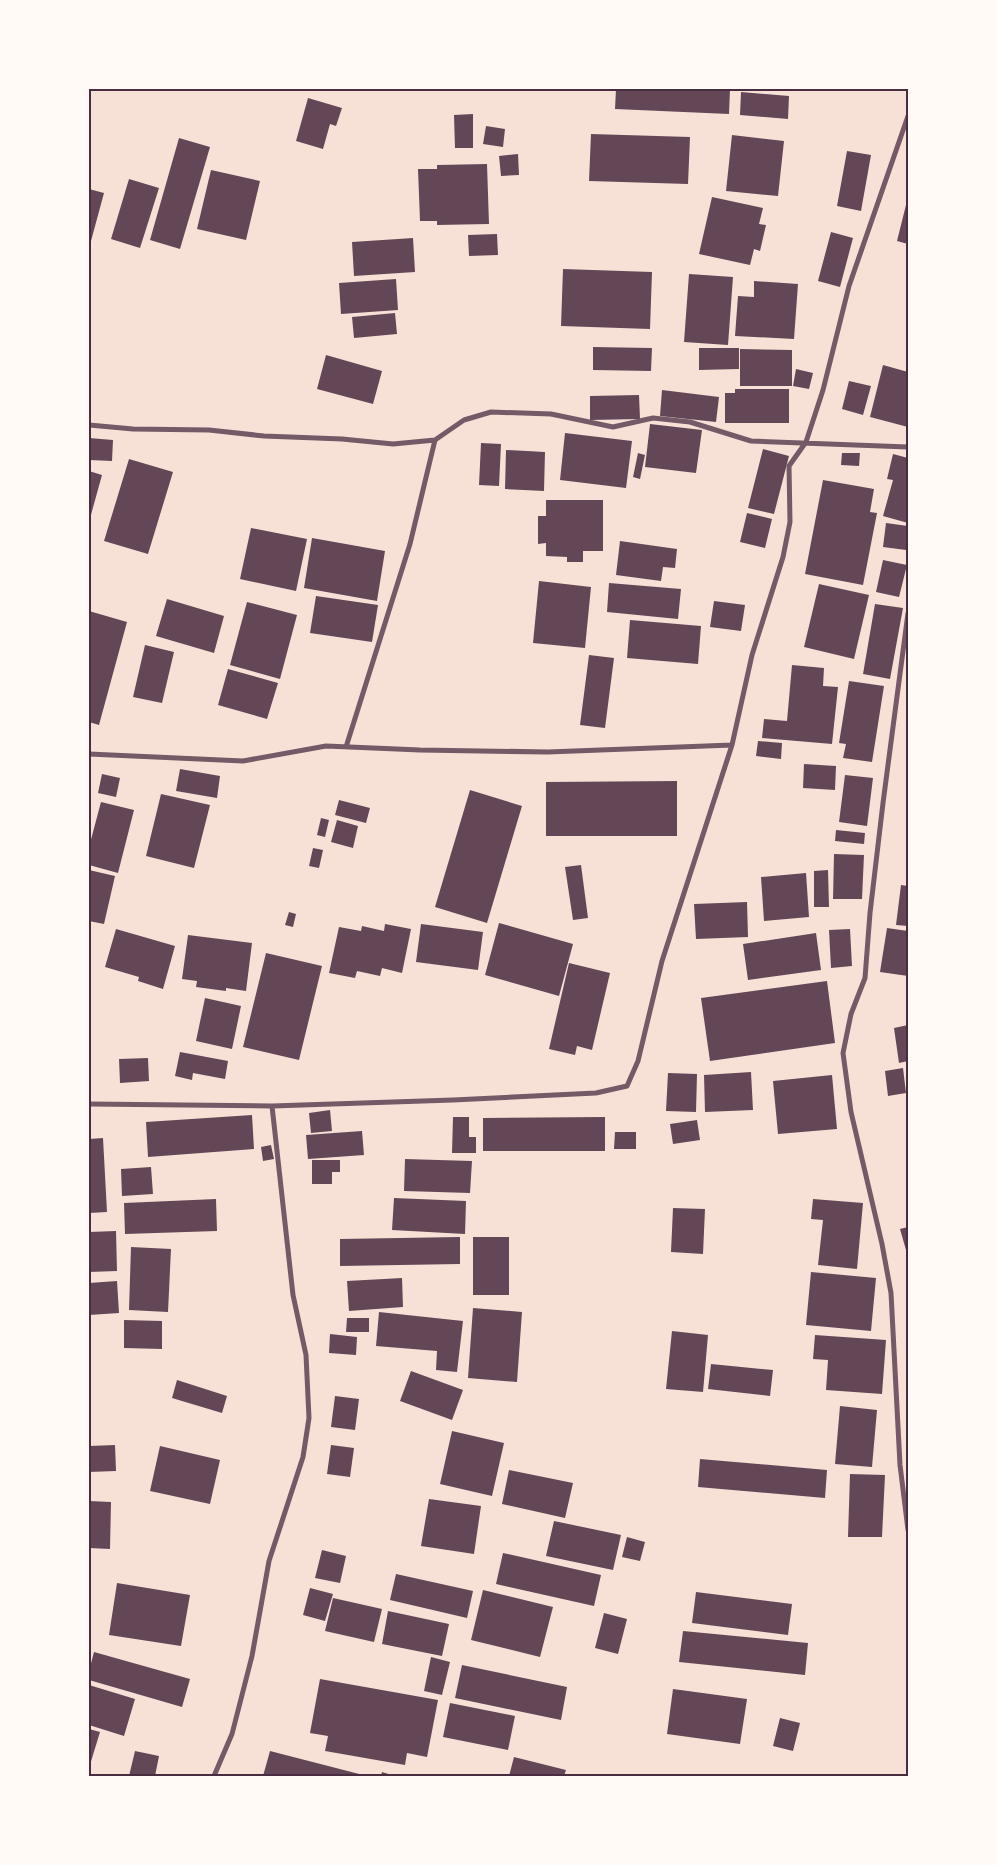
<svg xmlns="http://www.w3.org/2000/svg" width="997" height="1865" viewBox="0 0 997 1865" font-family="Quicksand,sans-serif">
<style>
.building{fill:#644757}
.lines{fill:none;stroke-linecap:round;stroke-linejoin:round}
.minor{stroke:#755966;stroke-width:5}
.neatline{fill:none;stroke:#4a2c40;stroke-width:2}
</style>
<rect width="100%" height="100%" fill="#f7e1d7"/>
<path class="building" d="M 616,89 L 730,89 L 729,114 L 615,109 Z
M 741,92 L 789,96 L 788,119 L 740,115 Z
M 308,98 L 342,108 L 336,126 L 330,124 L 323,149 L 296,141 Z
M 473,114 L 473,148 L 455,148 L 454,115 Z
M 486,126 L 505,129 L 503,147 L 483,144 Z
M 591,134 L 690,137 L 688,184 L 589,181 Z
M 732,135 L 784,141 L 778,196 L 726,191 Z
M 179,138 L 210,147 L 180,249 L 150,240 Z
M 847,151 L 871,155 L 861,211 L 837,206 Z
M 518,154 L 519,175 L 501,176 L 499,156 Z
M 487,164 L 489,224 L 437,225 L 437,221 L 420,221 L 418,169 L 437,169 L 437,165 Z
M 211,170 L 260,181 L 246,240 L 197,229 Z
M 129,179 L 159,188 L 140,248 L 111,239 Z
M 89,189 L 104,193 L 91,241 L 89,241 Z
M 712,197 L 763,208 L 759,224 L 766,225 L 760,251 L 754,249 L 750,265 L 699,254 Z
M 906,205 L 908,206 L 908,244 L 897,241 Z
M 831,232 L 853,238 L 840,287 L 818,281 Z
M 497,234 L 498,255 L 469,256 L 468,235 Z
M 413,238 L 415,272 L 354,276 L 352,242 Z
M 563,269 L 652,272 L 650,329 L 561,326 Z
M 689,274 L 733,277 L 728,345 L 684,342 Z
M 396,279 L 398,310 L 341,314 L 339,283 Z
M 754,281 L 798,284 L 794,339 L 735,336 L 738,296 L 754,297 Z
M 395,313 L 397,334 L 354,338 L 352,317 Z
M 593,347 L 652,348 L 651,371 L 593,370 Z
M 699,348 L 739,348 L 739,369 L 699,370 Z
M 740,349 L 792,350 L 792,386 L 740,386 Z
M 326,355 L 382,371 L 373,404 L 317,389 Z
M 883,365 L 908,372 L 908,427 L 870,417 Z
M 796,369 L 813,373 L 809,389 L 793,386 Z
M 849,381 L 871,386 L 863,415 L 842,409 Z
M 735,389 L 789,389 L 789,423 L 725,423 L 725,393 L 735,393 Z
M 662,390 L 719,397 L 716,422 L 660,416 Z
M 639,395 L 640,419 L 590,420 L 590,396 Z
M 650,424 L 702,430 L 696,473 L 645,467 Z
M 565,433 L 632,441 L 626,488 L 560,480 Z
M 89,438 L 113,440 L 112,461 L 89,460 Z
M 481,443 L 501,444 L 499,486 L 479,485 Z
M 763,449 L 789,456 L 774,514 L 748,508 Z
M 506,450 L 545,452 L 544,491 L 505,489 Z
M 638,453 L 645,455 L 640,479 L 633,477 Z
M 842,453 L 860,453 L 859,466 L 841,465 Z
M 893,454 L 908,458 L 908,523 L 883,516 L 893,480 L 887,479 Z
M 129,459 L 173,472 L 148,554 L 104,541 Z
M 89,471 L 102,475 L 89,522 Z
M 823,480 L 874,489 L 870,512 L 877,513 L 863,585 L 805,574 Z
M 546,500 L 603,500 L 603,551 L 583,551 L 583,562 L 567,562 L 567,557 L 546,556 L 546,543 L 538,544 L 538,516 L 546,516 Z
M 747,513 L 772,519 L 765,548 L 740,542 Z
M 886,523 L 908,526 L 906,550 L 883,547 Z
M 251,528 L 307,539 L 296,591 L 240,579 Z
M 312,538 L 385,551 L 377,601 L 304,588 Z
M 620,541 L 677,549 L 675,568 L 663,567 L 661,581 L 616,575 Z
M 883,560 L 907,565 L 899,597 L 876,592 Z
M 539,581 L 591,587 L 585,648 L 533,643 Z
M 609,583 L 681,589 L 678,619 L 607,612 Z
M 819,584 L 869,595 L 854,659 L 804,647 Z
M 316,596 L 378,605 L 372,642 L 310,633 Z
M 167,599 L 224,616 L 214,653 L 156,636 Z
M 714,601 L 745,605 L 741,631 L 710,627 Z
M 247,602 L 297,615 L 280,679 L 230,665 Z
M 875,604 L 903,608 L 890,679 L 863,674 Z
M 89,611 L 127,622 L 99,725 L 89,722 Z
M 630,620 L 701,626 L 698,664 L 627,658 Z
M 145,645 L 174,652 L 162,703 L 133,697 Z
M 589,655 L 614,658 L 605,728 L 580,725 Z
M 792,665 L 824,668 L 823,686 L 838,687 L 832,744 L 762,738 L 764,719 L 787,721 Z
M 228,669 L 278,683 L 267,719 L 218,705 Z
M 849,681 L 884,686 L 872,762 L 843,758 L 846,744 L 839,743 Z
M 758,741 L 782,743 L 781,759 L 756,756 Z
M 804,764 L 836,766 L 835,790 L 803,788 Z
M 180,769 L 220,776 L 217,798 L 176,791 Z
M 102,774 L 120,778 L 116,797 L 98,793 Z
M 845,775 L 873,778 L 867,826 L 839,822 Z
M 677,781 L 677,836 L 546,836 L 546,782 Z
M 470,790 L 522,806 L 487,923 L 435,907 Z
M 161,794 L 210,805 L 194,868 L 146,856 Z
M 339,800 L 370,808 L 366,823 L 335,815 Z
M 101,802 L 134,810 L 118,873 L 89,865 L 89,847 Z
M 321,818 L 329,820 L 325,837 L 317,835 Z
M 337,820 L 358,826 L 353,848 L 331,842 Z
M 836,830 L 865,833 L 864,844 L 835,841 Z
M 313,848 L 323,850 L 319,868 L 309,866 Z
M 834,854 L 864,855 L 862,899 L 833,899 Z
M 581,865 L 588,918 L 573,920 L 565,867 Z
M 89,870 L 115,876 L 104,924 L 89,921 Z
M 828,870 L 829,907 L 814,907 L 814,871 Z
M 806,873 L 809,917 L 764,921 L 761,877 Z
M 901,885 L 908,886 L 908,926 L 896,925 Z
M 747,902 L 748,937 L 696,939 L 694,904 Z
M 289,912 L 296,914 L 293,927 L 285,925 Z
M 499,923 L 573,944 L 559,996 L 485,975 Z
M 385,924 L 411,929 L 402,973 L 382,968 L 380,976 L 357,971 L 355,978 L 329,973 L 339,927 L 361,931 L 362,926 L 384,931 Z
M 421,924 L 483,932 L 478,970 L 416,962 Z
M 887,928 L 908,931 L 908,976 L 880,972 Z
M 116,929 L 175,946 L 163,989 L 138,981 L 139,977 L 105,967 Z
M 850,929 L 852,966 L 831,968 L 829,930 Z
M 816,933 L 821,970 L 748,980 L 743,944 Z
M 188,935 L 252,943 L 246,991 L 226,988 L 226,991 L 196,987 L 197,981 L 182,979 Z
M 266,953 L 322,966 L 299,1060 L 243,1047 Z
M 569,963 L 610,973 L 592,1050 L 577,1046 L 575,1055 L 549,1049 Z
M 827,981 L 835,1043 L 710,1061 L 701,998 Z
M 205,998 L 241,1006 L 232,1049 L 196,1041 Z
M 908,1025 L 908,1061 L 899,1063 L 894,1028 Z
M 180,1052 L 228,1061 L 225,1079 L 193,1073 L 192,1080 L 175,1076 Z
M 148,1058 L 149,1081 L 120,1083 L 119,1059 Z
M 903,1068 L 906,1093 L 888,1096 L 885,1071 Z
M 751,1072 L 753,1110 L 705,1112 L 704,1075 Z
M 668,1073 L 697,1074 L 696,1112 L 666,1111 Z
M 832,1075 L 837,1129 L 778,1134 L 773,1081 Z
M 330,1110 L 332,1131 L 311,1133 L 309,1113 Z
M 252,1115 L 254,1149 L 148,1157 L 146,1122 Z
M 453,1117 L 469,1117 L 469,1137 L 476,1137 L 476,1153 L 452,1153 Z
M 605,1117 L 605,1151 L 483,1151 L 483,1118 Z
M 697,1120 L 700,1140 L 673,1144 L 670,1124 Z
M 362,1131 L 364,1155 L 308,1159 L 306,1135 Z
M 615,1132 L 636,1132 L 636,1149 L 614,1149 Z
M 103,1138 L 107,1212 L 89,1213 L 89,1139 Z
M 271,1145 L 274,1159 L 263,1161 L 261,1147 Z
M 405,1159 L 472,1161 L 470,1193 L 404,1191 Z
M 312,1160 L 340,1160 L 340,1172 L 332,1172 L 332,1184 L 312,1184 Z
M 151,1167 L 153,1194 L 122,1196 L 121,1169 Z
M 394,1198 L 466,1201 L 465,1234 L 392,1230 Z
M 216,1199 L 217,1231 L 125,1234 L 124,1203 Z
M 813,1199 L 863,1203 L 857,1269 L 818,1265 L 823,1220 L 811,1219 Z
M 673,1208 L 705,1209 L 703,1254 L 671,1252 Z
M 908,1227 L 908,1257 L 900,1229 Z
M 116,1231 L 117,1271 L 89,1272 L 89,1232 Z
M 460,1237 L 460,1264 L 340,1266 L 340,1239 Z
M 473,1237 L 509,1237 L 509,1295 L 473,1295 Z
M 131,1247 L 171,1249 L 168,1312 L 129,1310 Z
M 811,1272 L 876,1278 L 871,1331 L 806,1325 Z
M 402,1278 L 403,1307 L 349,1311 L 347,1281 Z
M 117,1281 L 119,1313 L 89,1315 L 89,1283 Z
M 473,1308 L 522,1312 L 517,1382 L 468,1378 Z
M 379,1312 L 463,1321 L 457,1372 L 436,1370 L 437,1351 L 376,1346 Z
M 347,1318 L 369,1318 L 369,1332 L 346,1332 Z
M 124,1320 L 162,1321 L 162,1349 L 124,1348 Z
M 672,1331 L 708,1335 L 703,1392 L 666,1389 Z
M 330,1334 L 357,1337 L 356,1355 L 329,1353 Z
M 815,1335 L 886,1340 L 882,1394 L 826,1390 L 828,1360 L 813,1359 Z
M 711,1364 L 773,1370 L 770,1396 L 708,1389 Z
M 411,1371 L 463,1390 L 452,1420 L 400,1401 Z
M 177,1380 L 227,1396 L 222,1413 L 172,1398 Z
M 335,1396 L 359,1399 L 355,1430 L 331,1427 Z
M 840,1406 L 877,1410 L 872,1467 L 835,1464 Z
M 452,1431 L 504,1443 L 492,1496 L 440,1484 Z
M 115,1445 L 116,1471 L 89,1472 L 89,1446 Z
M 331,1445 L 354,1448 L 350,1477 L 327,1474 Z
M 160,1446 L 220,1460 L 210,1504 L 150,1491 Z
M 700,1459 L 827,1470 L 825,1498 L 698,1487 Z
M 509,1470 L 573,1483 L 565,1518 L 502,1504 Z
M 850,1474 L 885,1475 L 882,1537 L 848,1537 Z
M 429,1499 L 481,1506 L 474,1554 L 421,1546 Z
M 89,1501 L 111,1502 L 110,1549 L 89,1548 Z
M 554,1521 L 621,1535 L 613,1570 L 546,1556 Z
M 627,1537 L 645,1542 L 640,1561 L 622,1557 Z
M 322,1550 L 346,1556 L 340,1583 L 315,1578 Z
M 503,1553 L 601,1575 L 594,1606 L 496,1584 Z
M 396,1574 L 473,1591 L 467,1618 L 390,1600 Z
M 117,1583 L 190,1595 L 181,1646 L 109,1635 Z
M 310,1588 L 333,1594 L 325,1621 L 303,1615 Z
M 483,1590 L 553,1607 L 540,1657 L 471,1640 Z
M 696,1592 L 792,1604 L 788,1635 L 692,1623 Z
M 333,1598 L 382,1609 L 374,1642 L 325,1631 Z
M 388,1611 L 449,1624 L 442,1656 L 382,1644 Z
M 604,1613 L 627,1619 L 618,1654 L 595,1648 Z
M 683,1631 L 808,1643 L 805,1675 L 679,1662 Z
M 94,1652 L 190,1679 L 182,1707 L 89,1680 L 89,1671 Z
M 431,1657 L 450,1662 L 442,1695 L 424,1691 Z
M 462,1665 L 567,1687 L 561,1720 L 455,1698 Z
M 320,1679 L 438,1700 L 427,1757 L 407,1753 L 405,1765 L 325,1751 L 328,1736 L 310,1733 Z
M 89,1685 L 135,1699 L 124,1736 L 89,1725 Z
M 673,1689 L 747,1699 L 740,1744 L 667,1734 Z
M 450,1703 L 515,1716 L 508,1750 L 443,1737 Z
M 780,1718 L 800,1723 L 793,1751 L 773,1746 Z
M 89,1729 L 100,1732 L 89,1768 Z
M 135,1751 L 159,1756 L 155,1776 L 129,1776 Z
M 270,1751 L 367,1776 L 263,1776 Z
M 514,1757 L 566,1770 L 564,1776 L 509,1776 Z
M 382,1772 L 395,1776 L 381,1776 Z"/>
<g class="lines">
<path class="minor" d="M 89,425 L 133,429 L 209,430 L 264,436 L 342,439 L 393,444 L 435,440 L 464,420 L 491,412 L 551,414 L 613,427 L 653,418 L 690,422 L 751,441 L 908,447
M 908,613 L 883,803 L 870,913 L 865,978 L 851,1014 L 843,1053 L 851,1112 L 882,1244 L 891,1293 L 900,1465 L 908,1530
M 346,747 L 410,544 L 435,440
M 89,754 L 243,761 L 326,746 L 420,750 L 548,752 L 732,745
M 89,1104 L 272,1106 L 453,1100 L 596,1093 L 627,1086 L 638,1061 L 662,961 L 732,745 L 752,655 L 783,557 L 790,522 L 789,466 L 806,442 L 823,390 L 849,286 L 908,116
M 214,1776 L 232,1734 L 252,1656 L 269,1561 L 303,1457 L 309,1418 L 306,1355 L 293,1295 L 272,1106"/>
</g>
<rect width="997" height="1865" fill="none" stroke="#fffaf5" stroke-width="180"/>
<rect x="90" y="90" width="817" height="1685" class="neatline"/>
</svg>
